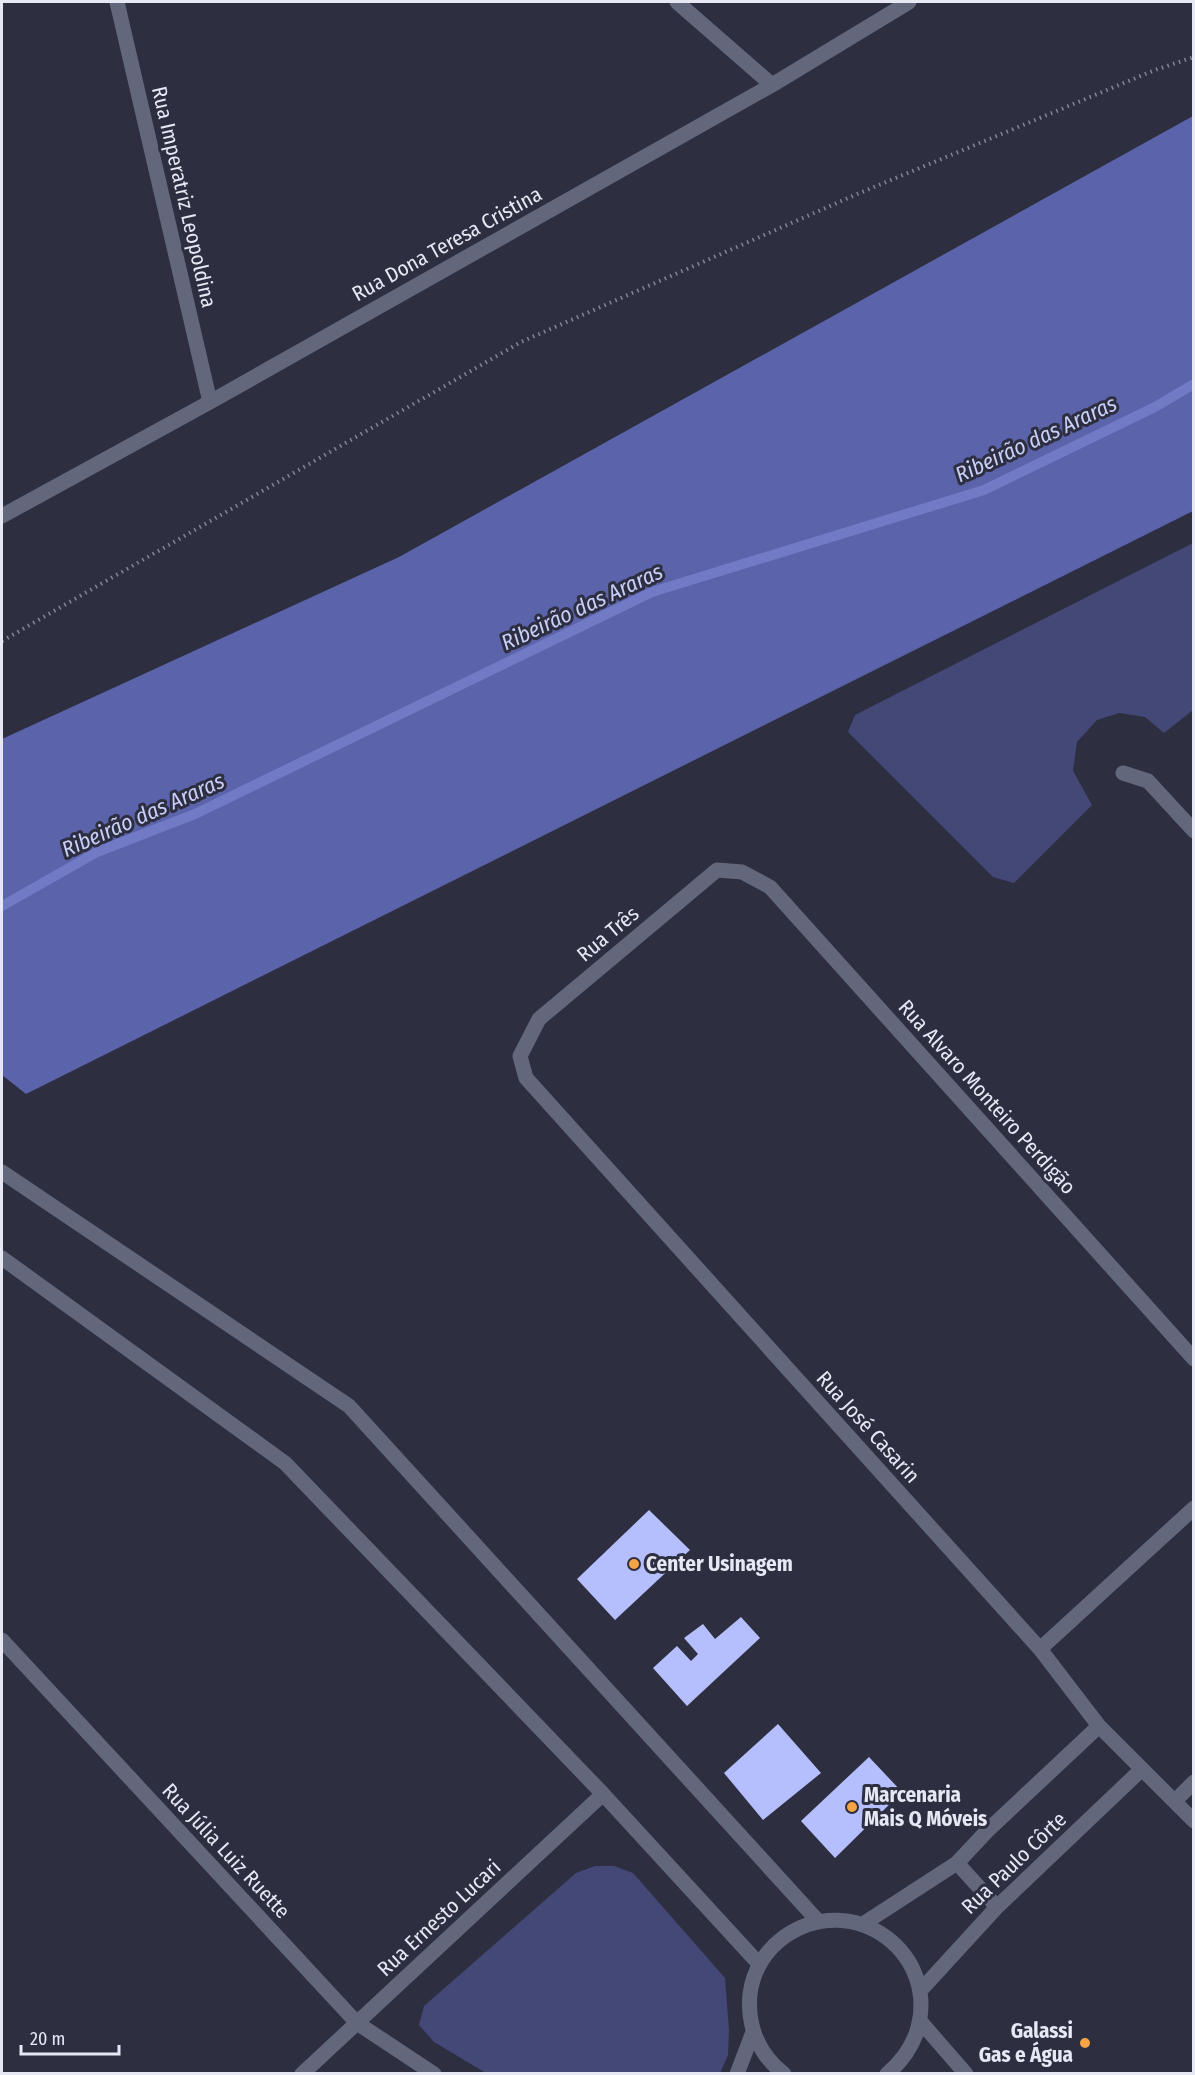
<svg xmlns="http://www.w3.org/2000/svg" width="1195" height="2075" viewBox="0 0 1195 2075" font-family="'Fira Sans Condensed',sans-serif">
<style>
.green{fill:#434876}
.forest{fill:#5b63aa}
.lines{fill:none;stroke-linecap:round;stroke-linejoin:round}
.stream{stroke:#717ac4;stroke-width:10}
.building{fill:#b5bffe}
.path{stroke:#848695;stroke-width:4;stroke-dasharray:1.5 4.5;stroke-linecap:butt}
.minor{stroke:#63677b;stroke-width:15}
.poi-dot{fill:#f4a444;stroke:#2d2f41;stroke-width:2}
.labels{text-anchor:middle;dominant-baseline:central;stroke-width:6;stroke-linejoin:round;paint-order:stroke}
.street-label{font-size:21px;fill:#e6e9f4;stroke:#2d2f41}
.poi-label{font-size:21px;font-weight:bold;fill:#e6e9f4;stroke:#2d2f41;text-anchor:start}
.water-label{font-size:22px;font-style:italic;fill:#c8cff8;stroke:#2d2f41}
</style>
<rect width="100%" height="100%" fill="#2d2f41"/>
<path class="green" d="M 1193,543 L 1193,710 L 1164,733 L 1145,717 L 1119,713 L 1097,720 L 1077,742 L 1073,771 L 1092,805 L 1014,883 L 993,877 L 848,732 L 855,715 Z
M 595,1866 L 614,1866 L 633,1873 L 725,1978 L 729,2030 L 728,2055 L 720,2073 L 486,2073 L 434,2042 L 419,2025 L 424,2006 L 576,1873 Z"/>
<path class="forest" d="M 1193,116 L 1193,511 L 26,1094 L 2,1075 L 2,739 L 399,557 Z"/>
<g class="lines">
<path class="stream" d="M 2,906 L 97,852 L 195,814 L 652,592 L 984,490 L 1155,407 L 1194,384"/>
</g>
<path class="building" d="M 649,1510 L 690,1550 L 615,1620 L 577,1579 Z
M 741,1617 L 760,1638 L 687,1706 L 653,1668 L 677,1646 L 691,1661 L 698,1654 L 684,1638 L 703,1624 L 715,1639 Z
M 778,1724 L 821,1773 L 763,1820 L 724,1773 Z
M 869,1757 L 902,1792 L 835,1858 L 801,1821 Z"/>
<g class="lines">
<path class="path" d="M 2,641 L 521,342 L 855,195 L 1155,70 L 1194,57"/>
<path class="minor" d="M 117,2 L 210,402
M 677,2 L 772,85
M 2,516 L 210,402 L 772,85 L 909,2
M 1123,773 L 1148,781 L 1194,831
M 2,1172 L 349,1406 L 818,1921
M 2,1258 L 285,1463 L 603,1794 L 759,1964
M 1194,1359 L 770,887 L 742,872 L 717,870 L 539,1019 L 520,1056 L 526,1078 L 1040,1649 L 1099,1726 L 1194,1821
M 2,1640 L 357,2023 L 434,2074
M 1040,1649 L 1194,1508
M 1175,1801 L 1194,1782
M 957,1863 L 997,1907
M 863,1924 L 957,1863 L 987,1831 L 1099,1726
M 920,1991 L 997,1907 L 1142,1769
M 920,2021 L 966,2074
M 302,2074 L 603,1794
M 737,2074 L 753,2032
M 784,2074 C 758,2054 747,2025 750,1994 C 753,1970 766,1950 784,1937 C 853,1888 943,1954 916,2034 C 910,2050 900,2063 887,2074"/>
</g>
<g class="poi-dot">
<circle cx="634" cy="1564" r="6"/>
<circle cx="852" cy="1807" r="6"/>
<circle cx="1085" cy="2043" r="6"/>
</g>
<g class="labels">
<g class="street-label">
<text transform="translate(184 197) rotate(77)">Rua Imperatriz Leopoldina</text>
<text transform="translate(447 244) rotate(-29)">Rua Dona Teresa Cristina</text>
<text transform="translate(608 934) rotate(-40)">Rua Três</text>
<text transform="translate(987 1097) rotate(48)">Rua Alvaro Monteiro Perdigão</text>
<text transform="translate(868 1427) rotate(48)">Rua José Casarin</text>
<text transform="translate(226 1851) rotate(47)">Rua Júlia Luiz Ruette</text>
<text transform="translate(1014 1863) rotate(-44)">Rua Paulo Côrte</text>
<text transform="translate(439 1918) rotate(-43)">Rua Ernesto Lucari</text>
</g>
<g class="poi-label">
<text x="646" y="1564">Center Usinagem</text>
<text x="864" y="1795">Marcenaria<tspan x="864" dy="24">Mais Q Móveis</tspan></text>
<text x="1073" y="2031" text-anchor="end">Galassi<tspan x="1073" dy="24">Gas e Água</tspan></text>
</g>
<g class="water-label">
<text transform="translate(1036 439) rotate(-25)">Ribeirão das Araras</text>
<text transform="translate(582 607) rotate(-25)">Ribeirão das Araras</text>
<text transform="translate(143 815) rotate(-24)">Ribeirão das Araras</text>
</g>
</g>
<rect width="1195" height="2075" fill="none" stroke="#e6e9f4" stroke-width="6"/>
<path d="M21 2045v9h98v-9" fill="none" stroke="#e6e9f4" stroke-width="3"/>
<text x="30" y="2045" font-size="18" fill="#e6e9f4" stroke="#2d2f41" stroke-width="4.5" paint-order="stroke">20 m</text>
</svg>
